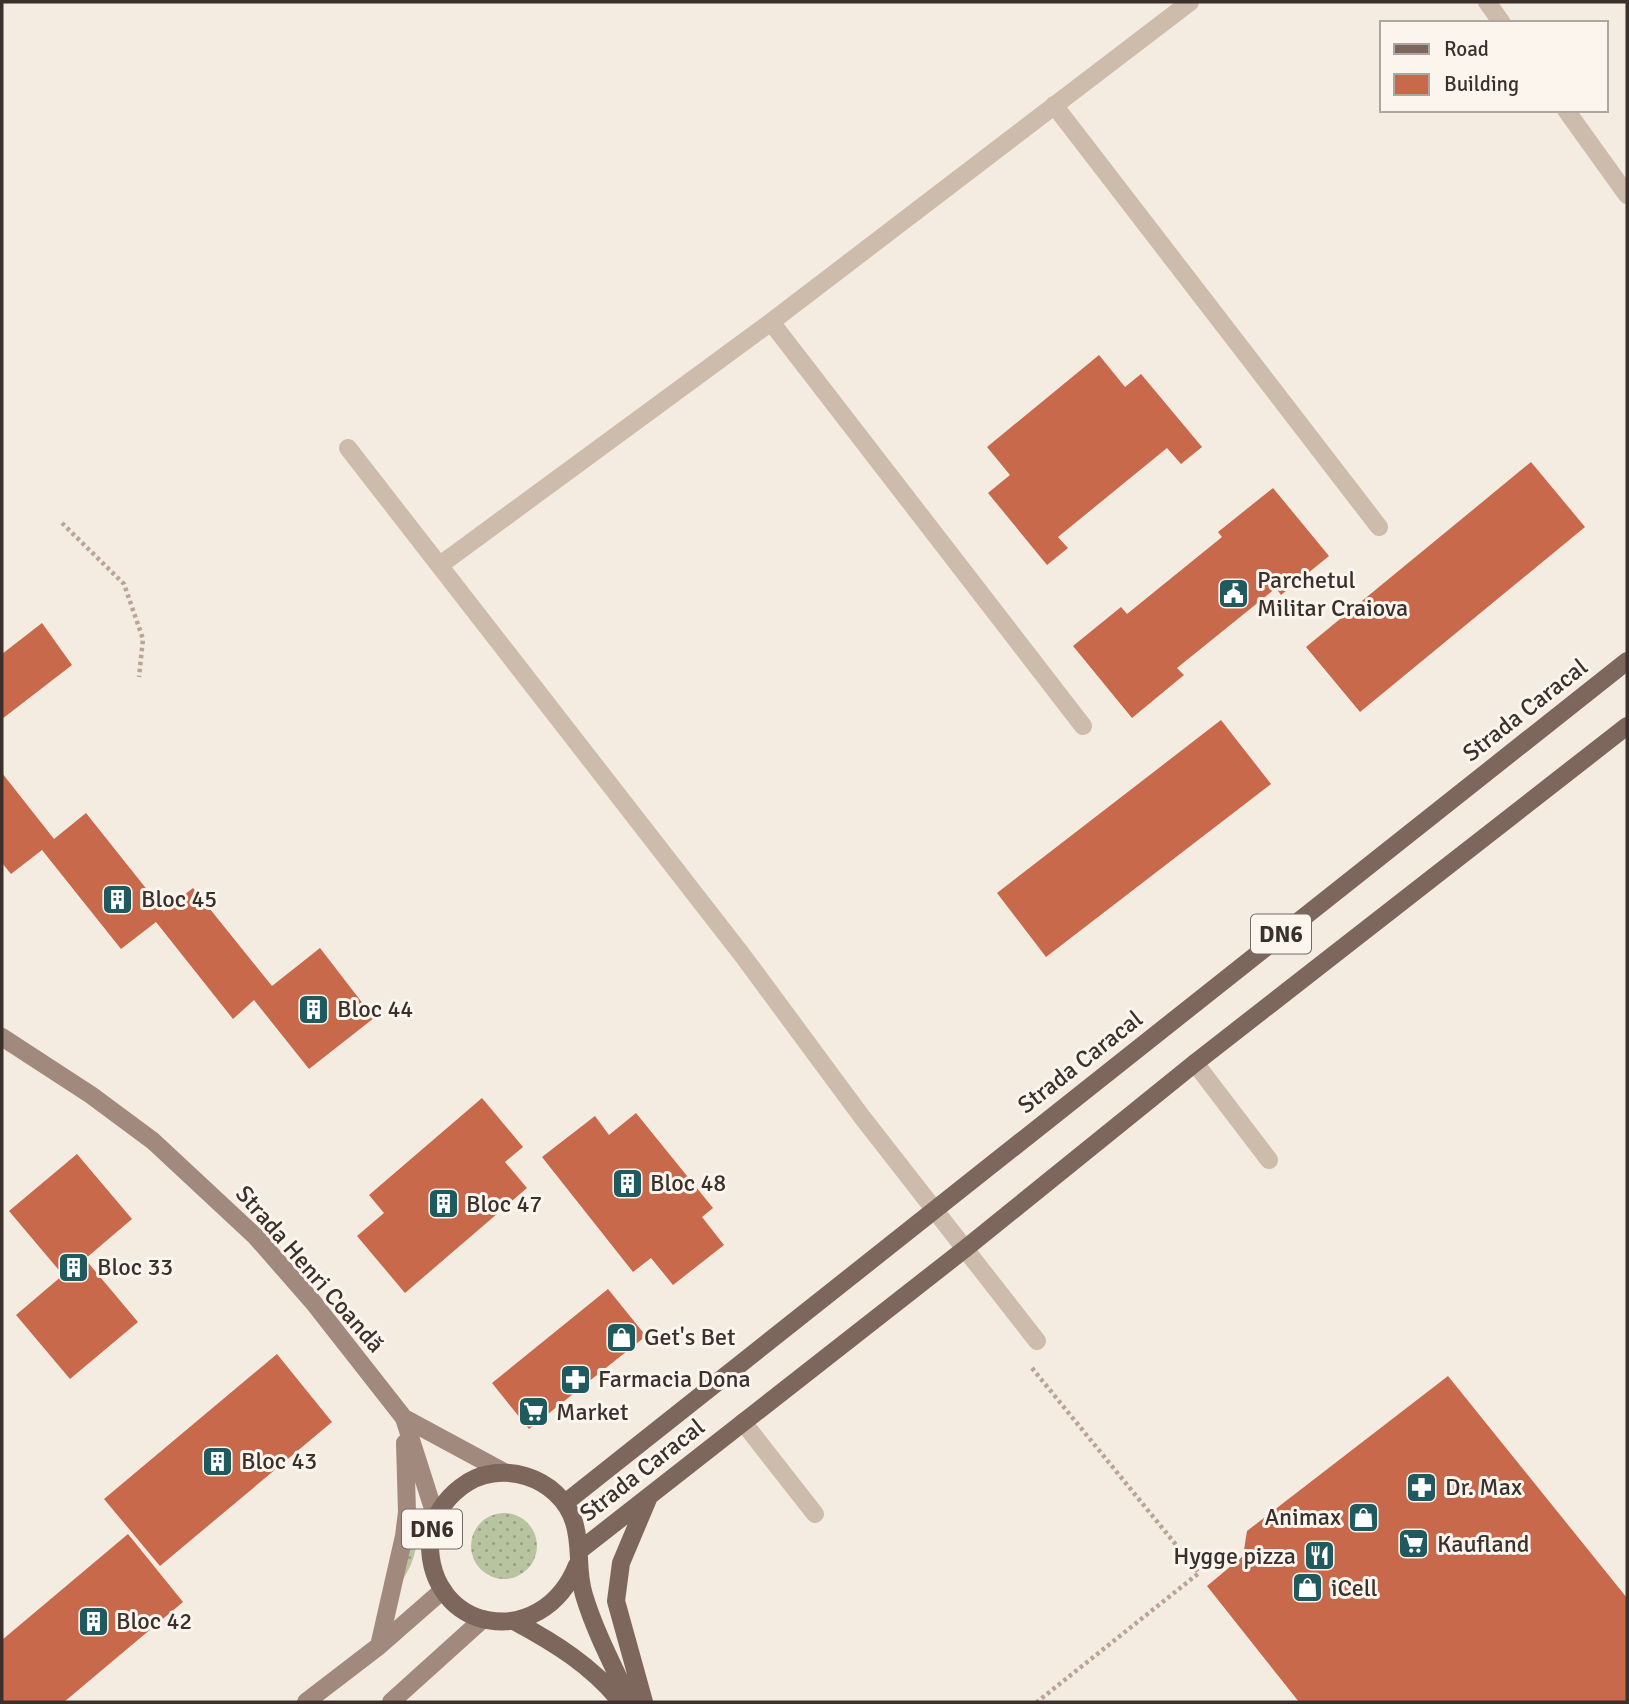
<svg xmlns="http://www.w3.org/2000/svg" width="1629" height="1704" viewBox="0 0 1629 1704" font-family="Signika,sans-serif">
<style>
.grass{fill:url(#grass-dots)}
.building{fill:#c8694b}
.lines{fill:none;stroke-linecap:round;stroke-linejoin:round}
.path{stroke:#b9a596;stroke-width:4.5;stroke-dasharray:3.5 3.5;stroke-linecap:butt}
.lane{stroke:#cdbbac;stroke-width:18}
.secondary{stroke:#a18a7d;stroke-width:18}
.primary{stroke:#7d675c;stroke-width:18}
.labels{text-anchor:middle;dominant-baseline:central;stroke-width:6;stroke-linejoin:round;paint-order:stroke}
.shield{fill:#fbf5ee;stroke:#756b66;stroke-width:2}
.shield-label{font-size:23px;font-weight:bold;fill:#3b302b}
.poi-label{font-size:24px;fill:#3b302b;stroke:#fbf5ee;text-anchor:start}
.street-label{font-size:24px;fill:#3b302b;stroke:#fbf5ee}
</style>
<defs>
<pattern id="grass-dots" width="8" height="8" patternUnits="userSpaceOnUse" patternTransform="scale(1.75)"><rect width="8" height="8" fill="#b8c4a0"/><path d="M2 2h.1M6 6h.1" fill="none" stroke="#97a083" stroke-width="1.8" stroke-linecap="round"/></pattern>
</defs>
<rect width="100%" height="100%" fill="#f4ebe1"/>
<path class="grass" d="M471 1546a33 33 0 1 1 66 0a33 33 0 1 1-66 0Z
M 414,1514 C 419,1542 417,1557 402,1581 Z"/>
<path class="building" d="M 1099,355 L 1125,387 L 1141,374 L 1202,447 L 1181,464 L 1167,448 L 1058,537 L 1068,548 L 1047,565 L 988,493 L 1010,475 L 987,447 Z
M 1531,462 L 1585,527 L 1360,712 L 1306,647 Z
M 1273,488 L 1329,556 L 1281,595 L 1276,588 L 1177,668 L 1184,675 L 1132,718 L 1073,646 L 1121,607 L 1127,614 L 1222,537 L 1218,532 Z
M 42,623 L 72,665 L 2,719 L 2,654 Z
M 1221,720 L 1271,784 L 1046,957 L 997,893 Z
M 2,773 L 54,839 L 86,813 L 164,911 L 193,888 L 272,986 L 320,948 L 374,1018 L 309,1069 L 254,1000 L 233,1019 L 156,922 L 121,949 L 42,850 L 11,874 L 2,863 Z
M 482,1098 L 523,1147 L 505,1162 L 527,1188 L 405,1293 L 357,1236 L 384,1213 L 369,1195 Z
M 636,1113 L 713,1208 L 702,1217 L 724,1245 L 673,1285 L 651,1258 L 633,1272 L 542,1157 L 595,1116 L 609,1135 Z
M 77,1154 L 132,1219 L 85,1259 L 138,1322 L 70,1379 L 16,1315 L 63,1275 L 9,1211 Z
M 608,1289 L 646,1336 L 529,1429 L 492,1383 Z
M 277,1354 L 332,1422 L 160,1566 L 104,1499 Z
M 1448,1376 L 1627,1598 L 1627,1702 L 1299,1702 L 1207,1586 L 1243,1556 L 1247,1531 Z
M 128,1534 L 183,1602 L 64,1702 L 2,1702 L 2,1640 Z"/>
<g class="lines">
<path class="path" d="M 62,523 L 124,584 L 143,639 L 139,677
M 1032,1368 L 1199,1573 L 1037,1702"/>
<path class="lane" d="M 1487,2 L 1502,23
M 1054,105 L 1379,527
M 1566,110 L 1627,195
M 771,322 L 1083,726
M 348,448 L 743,956 L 862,1117 L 1037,1341
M 440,565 L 771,322 L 1190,2
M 1195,1063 L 1269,1160
M 743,1422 L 815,1514"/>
<path class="secondary" d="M 2,1037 L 91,1095 L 153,1141 L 256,1237 L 313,1302 L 404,1418 L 436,1518
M 404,1418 L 504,1472
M 379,1646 L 404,1536 L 407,1512 L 405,1443
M 306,1702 L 379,1646 L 443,1590
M 391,1702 L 483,1619"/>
<path class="primary" d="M 565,1503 L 1627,661
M 579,1551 L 966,1248 L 1195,1063 L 1627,726
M 577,1565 C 542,1653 427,1633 430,1540 C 431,1519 445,1499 461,1487 C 499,1457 560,1477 574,1522 C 582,1547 576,1570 584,1595 C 595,1632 614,1667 630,1702
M 514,1621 C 555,1643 592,1666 621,1702
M 644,1702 L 616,1601 L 621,1563 L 648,1499"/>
</g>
<defs>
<symbol id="civic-square" viewBox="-11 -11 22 22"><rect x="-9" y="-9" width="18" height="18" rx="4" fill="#1f5a5e" stroke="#fbf5ee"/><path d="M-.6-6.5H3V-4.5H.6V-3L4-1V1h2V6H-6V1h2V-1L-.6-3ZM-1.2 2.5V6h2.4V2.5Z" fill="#fff"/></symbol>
<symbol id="building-square" viewBox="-11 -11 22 22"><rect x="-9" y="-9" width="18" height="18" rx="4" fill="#1f5a5e" stroke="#fbf5ee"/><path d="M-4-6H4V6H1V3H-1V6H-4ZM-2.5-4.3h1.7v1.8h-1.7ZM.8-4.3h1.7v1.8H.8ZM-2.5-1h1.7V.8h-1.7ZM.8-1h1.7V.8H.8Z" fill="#fff"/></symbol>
<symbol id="shop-square" viewBox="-11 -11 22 22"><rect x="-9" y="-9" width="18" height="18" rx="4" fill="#1f5a5e" stroke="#fbf5ee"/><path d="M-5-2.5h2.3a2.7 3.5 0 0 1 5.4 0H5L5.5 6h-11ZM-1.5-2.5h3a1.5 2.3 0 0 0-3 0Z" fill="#fff"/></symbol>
<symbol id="pharmacy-square" viewBox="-11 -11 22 22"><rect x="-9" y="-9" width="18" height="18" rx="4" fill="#1f5a5e" stroke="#fbf5ee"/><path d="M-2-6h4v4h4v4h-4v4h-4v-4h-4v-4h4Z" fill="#fff"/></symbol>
<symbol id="supermarket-square" viewBox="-11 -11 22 22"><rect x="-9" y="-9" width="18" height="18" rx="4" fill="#1f5a5e" stroke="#fbf5ee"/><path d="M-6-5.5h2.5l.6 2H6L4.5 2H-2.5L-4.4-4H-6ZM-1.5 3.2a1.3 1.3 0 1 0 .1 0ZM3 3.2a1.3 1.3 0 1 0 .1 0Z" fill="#fff"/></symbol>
<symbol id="restaurant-square" viewBox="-11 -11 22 22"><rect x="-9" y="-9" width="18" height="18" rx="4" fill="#1f5a5e" stroke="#fbf5ee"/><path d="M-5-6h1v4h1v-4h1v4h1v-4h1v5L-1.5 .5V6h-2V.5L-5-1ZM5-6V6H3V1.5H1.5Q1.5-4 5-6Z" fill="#fff"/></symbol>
</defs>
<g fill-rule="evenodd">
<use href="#civic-square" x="1216" y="576" width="35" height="35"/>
<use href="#building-square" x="100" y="882" width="35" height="35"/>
<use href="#building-square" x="296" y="992" width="35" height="35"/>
<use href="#building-square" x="610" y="1166" width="35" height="35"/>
<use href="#building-square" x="426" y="1186" width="35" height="35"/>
<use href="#building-square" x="56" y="1250" width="35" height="35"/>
<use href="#shop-square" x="604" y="1320" width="35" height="35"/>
<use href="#pharmacy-square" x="558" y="1362" width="35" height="35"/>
<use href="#supermarket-square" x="516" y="1394" width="35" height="35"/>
<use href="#building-square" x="200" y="1444" width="35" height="35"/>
<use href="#pharmacy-square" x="1404" y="1470" width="35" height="35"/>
<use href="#shop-square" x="1346" y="1500" width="35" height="35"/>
<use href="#supermarket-square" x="1396" y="1526" width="35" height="35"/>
<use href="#restaurant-square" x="1302" y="1538" width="35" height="35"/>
<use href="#shop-square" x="1290" y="1570" width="35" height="35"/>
<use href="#building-square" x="76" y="1604" width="35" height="35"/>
</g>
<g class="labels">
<g class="shield">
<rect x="1251" y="914.5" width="60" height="39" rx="5"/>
<rect x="402" y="1509.5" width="60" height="39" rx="5"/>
</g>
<g class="shield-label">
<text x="1281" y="934">DN6</text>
<text x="432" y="1529">DN6</text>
</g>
<g class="poi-label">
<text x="1257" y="580">Parchetul<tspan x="1257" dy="28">Militar Craiova</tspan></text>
<text x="141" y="899">Bloc 45</text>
<text x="337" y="1009">Bloc 44</text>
<text x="650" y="1183">Bloc 48</text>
<text x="466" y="1204">Bloc 47</text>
<text x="97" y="1267">Bloc 33</text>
<text x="644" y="1337">Get's Bet</text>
<text x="598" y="1379">Farmacia Dona</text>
<text x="556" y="1412">Market</text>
<text x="241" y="1461">Bloc 43</text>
<text x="1445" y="1487">Dr. Max</text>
<text x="1341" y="1517" text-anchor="end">Animax</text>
<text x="1437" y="1544">Kaufland</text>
<text x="1296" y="1556" text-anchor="end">Hygge pizza</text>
<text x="1331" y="1588">iCell</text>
<text x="116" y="1621">Bloc 42</text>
</g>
<g class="street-label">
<text transform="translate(1525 710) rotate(-38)">Strada Caracal</text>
<text transform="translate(1080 1062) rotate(-38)">Strada Caracal</text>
<text transform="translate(310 1269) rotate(49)">Strada Henri Coandă</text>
<text transform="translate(642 1470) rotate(-38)">Strada Caracal</text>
</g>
</g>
<rect width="1629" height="1704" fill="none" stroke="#3b302b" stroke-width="7"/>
<rect x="1380" y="21" width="228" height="91" fill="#fbf5ee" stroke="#aea6a0" stroke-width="2"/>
<rect x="1394" y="44" width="35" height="10" fill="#7d675c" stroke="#aea6a0" stroke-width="2"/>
<text x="1444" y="56" font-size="21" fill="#3b302b">Road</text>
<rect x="1394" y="74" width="35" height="21" fill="#c8694b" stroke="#aea6a0" stroke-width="2"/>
<text x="1444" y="91" font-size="21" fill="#3b302b">Building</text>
</svg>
